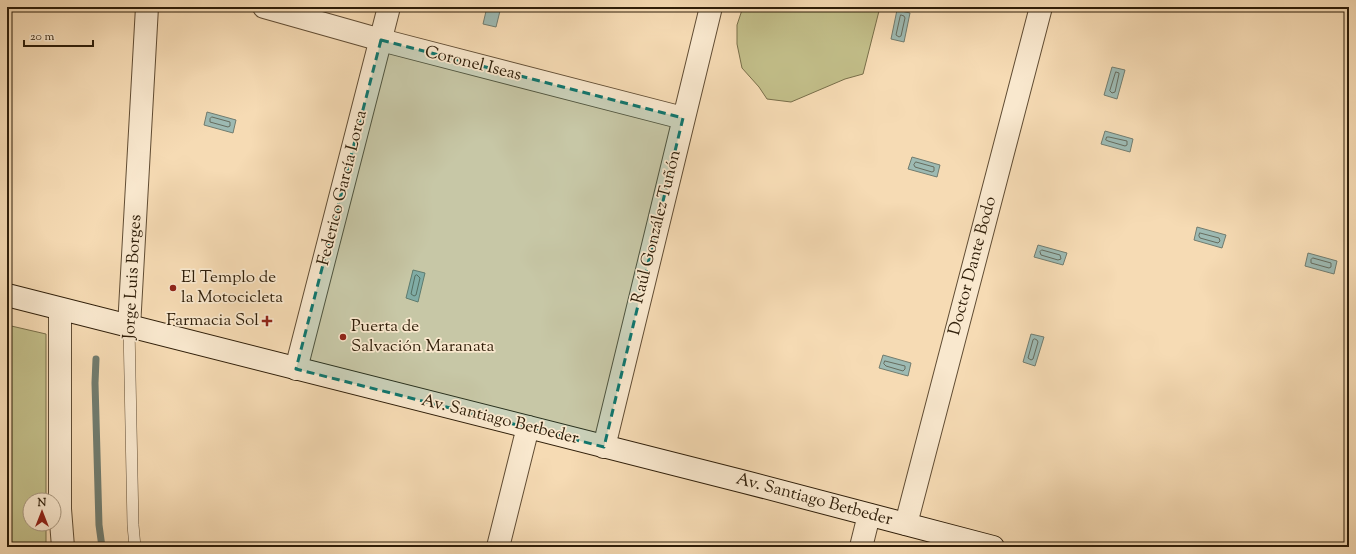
<svg xmlns="http://www.w3.org/2000/svg" width="1356" height="554" viewBox="0 0 1356 554" font-family="'Sorts Mill Goudy',serif">
<style>
.green{fill:#c2be89;stroke:#786e49}
.water{fill:#9dbab3;stroke:#717c6f}
.lines{fill:none;stroke-linecap:round;stroke-linejoin:round}
.shore{stroke:#666c5e;stroke-width:1}
.stream{stroke:#717c6f;stroke-width:7}
.lane-casing{stroke:#614d34;stroke-width:12}
.street-casing{stroke:#614d34;stroke-width:24}
.secondary-casing{stroke:#2f1e09;stroke-width:24}
.lane{stroke:#f9e8ce;stroke-width:11}
.street{stroke:#f9e8ce;stroke-width:22}
.secondary{stroke:#f9e8ce;stroke-width:22}
.marked{fill:#0f766e;fill-opacity:0.2;stroke:#0f766e;stroke-width:3;stroke-dasharray:8 5;stroke-linejoin:round}
.poi-dot{fill:#8f2418;stroke:#f9e8ce;stroke-width:1.5}
.labels{text-anchor:middle;dominant-baseline:central;stroke-width:3.5;stroke-linejoin:round;paint-order:stroke}
.street-label{font-size:17px;fill:#2f1e09;stroke:#f9e8ce}
.poi-label{font-size:17px;fill:#2f1e09;stroke:#f9e8ce;text-anchor:start}
</style>
<rect width="100%" height="100%" fill="#f6dbb4"/>
<filter id="stains"><feTurbulence type="fractalNoise" baseFrequency=".005" numOctaves="4"/><feColorMatrix values="0 0 0 0 .2 0 0 0 0 .09 0 0 0 0 .02 0 0 0 .5 -.17"/></filter>
<radialGradient id="worn" r=".72"><stop offset=".6" stop-color="#630" stop-opacity="0"/><stop offset="1" stop-color="#630" stop-opacity=".3"/></radialGradient>
<path class="green" d="M 743,7 L 880,7 L 863,74 L 845,79 L 791,102 L 767,99 L 759,87 L 742,68 L 737,44 L 737,25 Z
M 7,325 L 46,334 L 46,500 L 30,500 L 30,524 L 46,524 L 46,547 L 7,547 Z"/>
<path class="water" d="M 487,7 L 501,7 L 496,27 L 483,24 Z
M 897,10 L 910,13 L 904,42 L 891,39 Z
M 1112,67 L 1125,70 L 1117,99 L 1104,95 Z
M 207,112 L 236,120 L 233,133 L 204,125 Z
M 1105,131 L 1133,139 L 1130,152 L 1101,144 Z
M 912,157 L 940,165 L 937,177 L 908,169 Z
M 1197,227 L 1226,235 L 1222,248 L 1194,240 Z
M 1038,245 L 1067,253 L 1063,265 L 1034,257 Z
M 1308,253 L 1337,261 L 1334,274 L 1305,266 Z
M 413,270 L 425,273 L 418,302 L 406,298 Z
M 1031,334 L 1044,337 L 1035,366 L 1023,362 Z
M 883,355 L 911,363 L 908,376 L 879,368 Z"/>
<g class="lines">
<path class="shore" d="M 901,15 L 904,16 L 905,18 L 901,36 L 899,37 L 896,35 L 900,17 Z
M 1116,72 L 1119,73 L 1119,74 L 1115,92 L 1112,93 L 1110,91 Z
M 212,117 L 230,122 L 230,126 L 228,127 L 210,122 L 210,119 Z
M 1107,137 L 1109,137 L 1127,141 L 1127,145 L 1125,146 L 1108,141 L 1106,140 Z
M 916,162 L 934,167 L 934,171 L 932,172 L 915,167 L 914,165 Z
M 1200,233 L 1219,238 L 1220,241 L 1218,243 L 1200,238 L 1199,236 Z
M 1042,250 L 1060,255 L 1061,259 L 1058,260 L 1041,255 L 1040,252 Z
M 1313,258 L 1331,263 L 1331,267 L 1329,268 L 1311,263 L 1311,260 Z
M 417,275 L 420,278 L 416,295 L 414,296 L 411,294 L 415,276 Z
M 1035,339 L 1037,340 L 1038,342 L 1033,359 L 1031,360 L 1028,358 L 1033,340 Z
M 885,361 L 905,366 L 905,369 L 903,371 L 886,366 L 884,364 Z"/>
<path class="stream" d="M 96,359 L 95,383 L 99,525 L 102,547"/>
<defs>
<path id="lane" d="M 129,327 L 133,525 L 135,547"/>
<path id="street" d="M 264,7 L 381,40 L 683,118
M 60,309 L 60,509 L 63,547
M 129,327 L 147,7
M 296,369 L 389,7
M 604,447 L 711,7
M 906,524 L 1041,7
M 498,547 L 528,427
M 861,547 L 869,515"/>
<path id="secondary" d="M 7,295 L 745,482 L 993,547"/>
</defs>
<use href="#lane" class="lane-casing"/>
<use href="#street" class="street-casing"/>
<use href="#secondary" class="secondary-casing"/>
<use href="#lane" class="lane"/>
<use href="#street" class="street"/>
<use href="#secondary" class="secondary"/>
</g>
<path class="marked" d="M 381,40 L 683,118 L 604,447 L 296,369 Z"/>
<g class="poi-dot">
<circle cx="173" cy="288" r="4"/>
<path d="M265 315h4v4h4v4h-4v4h-4v-4h-4v-4h4z"/>
<circle cx="343" cy="337" r="4"/>
</g>
<g class="labels">
<g class="street-label">
<text transform="translate(473 64) rotate(14)">Coronel Iseas</text>
<text transform="translate(343 188) rotate(-76)">Federico García Lorca</text>
<text transform="translate(657 227) rotate(-76)">Raúl González Tuñón</text>
<text transform="translate(973 266) rotate(-75)">Doctor Dante Bodo</text>
<text transform="translate(133 277) rotate(-87)">Jorge Luis Borges</text>
<text transform="translate(500 420) rotate(14)">Av. Santiago Betbeder</text>
<text transform="translate(814 500) rotate(15)">Av. Santiago Betbeder</text>
</g>
<g class="poi-label">
<text x="181" y="278">El Templo de<tspan x="181" dy="20">la Motocicleta</tspan></text>
<text x="259" y="321" text-anchor="end">Farmacia Sol</text>
<text x="351" y="327">Puerta de<tspan x="351" dy="20">Salvación Maranata</tspan></text>
</g>
</g>
<rect width="1356" height="554" fill="none" stroke="#f6dbb4" stroke-width="24"/>
<rect x="8" y="8" width="1340" height="538" fill="none" stroke="#2f1e09" stroke-width="2"/>
<rect x="12" y="12" width="1332" height="530" fill="none" stroke="#2f1e09"/>
<g transform="translate(42 512)"><circle r="19" fill="#f9e8ce" stroke="#a8977f"/>
<path d="M0-3L7 15L0 10L-7 15Z" fill="#8f2418"/>
<text y="-6" font-size="11" font-weight="bold" text-anchor="middle" fill="#2f1e09">N</text>
</g>
<path d="M24 40v6h69v-6" fill="none" stroke="#2f1e09" stroke-width="2"/>
<text x="30" y="40" font-size="12" fill="#2f1e09" stroke="#f9e8ce" stroke-width="3" paint-order="stroke">20 m</text>
<rect width="100%" height="100%" filter="url(#stains)"/>
<rect width="100%" height="100%" fill="url(#worn)"/>
</svg>
